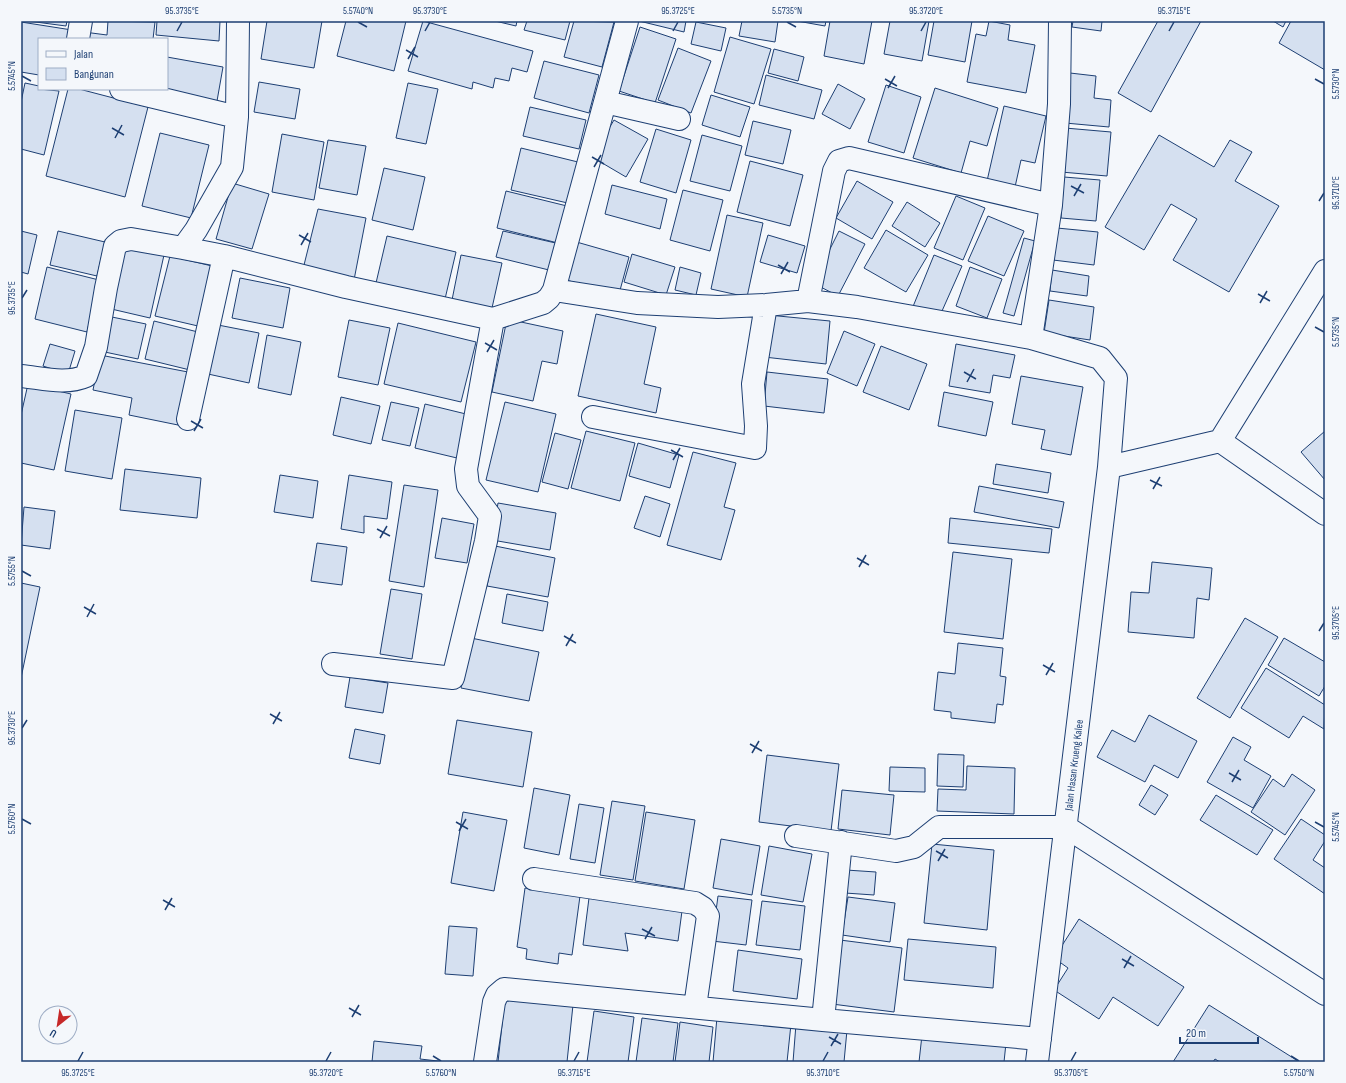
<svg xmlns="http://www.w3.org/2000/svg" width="1346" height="1083" viewBox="0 0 1346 1083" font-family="'Sofia Sans Condensed',sans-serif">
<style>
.building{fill:#d5e0f0;stroke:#1d3f73}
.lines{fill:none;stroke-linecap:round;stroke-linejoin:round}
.minor-casing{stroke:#1d3f73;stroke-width:24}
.minor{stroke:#f4f7fb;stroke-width:22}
.ticks{fill:none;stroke:#1d3f73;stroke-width:1.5}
.labels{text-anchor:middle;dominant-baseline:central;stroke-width:3;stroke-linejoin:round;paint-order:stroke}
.street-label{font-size:11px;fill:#1d3f73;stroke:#f4f7fb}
.neatline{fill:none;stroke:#1d3f73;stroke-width:1.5}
.ticks-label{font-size:10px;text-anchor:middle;fill:#1d3f73}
</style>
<rect width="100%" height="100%" fill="#f4f7fb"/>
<path class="building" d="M 28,21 L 67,21 L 66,26 Z
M 108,21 L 155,22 L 153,39 L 84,39 L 84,32 L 107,35 Z
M 157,21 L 220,21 L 219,41 L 156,35 Z
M 267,21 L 322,21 L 314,68 L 261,59 Z
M 346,21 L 406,21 L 394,71 L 337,56 Z
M 423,21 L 533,51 L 527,72 L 512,68 L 509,81 L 495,78 L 493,88 L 473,82 L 472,89 L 408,71 Z
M 495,21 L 517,21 L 516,26 Z
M 527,21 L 570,21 L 565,40 L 524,30 Z
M 574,21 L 614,22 L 602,67 L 564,57 Z
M 639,21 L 686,21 L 684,32 Z
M 742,21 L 778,21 L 775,42 L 739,36 Z
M 797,21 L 826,21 L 825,26 Z
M 830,21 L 872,21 L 864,64 L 824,56 Z
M 890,21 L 929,21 L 922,61 L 884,54 Z
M 934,21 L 972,21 L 965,62 L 928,55 Z
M 989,21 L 1010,25 L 1008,40 L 1035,45 L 1026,93 L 967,82 L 976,34 L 986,36 Z
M 1073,21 L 1102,21 L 1101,31 L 1072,27 Z
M 1158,21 L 1201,21 L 1151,112 L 1118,93 Z
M 1273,21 L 1286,21 L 1283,27 Z
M 1291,21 L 1325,21 L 1325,70 L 1279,43 Z
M 21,22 L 72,30 L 71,39 L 39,39 L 39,75 L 21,72 Z
M 696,22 L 726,28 L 721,51 L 691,44 Z
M 640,27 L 676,39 L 655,103 L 619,91 Z
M 730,37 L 771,49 L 754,104 L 714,92 Z
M 678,48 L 711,61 L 691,113 L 658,100 Z
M 774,49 L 804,57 L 798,81 L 768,73 Z
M 167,57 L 223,67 L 217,101 L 157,90 L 167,89 Z
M 544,61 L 599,75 L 589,113 L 534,98 Z
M 1070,73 L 1096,76 L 1094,98 L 1111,100 L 1109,127 L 1065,123 Z
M 766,75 L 822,90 L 814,119 L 759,105 Z
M 259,82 L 300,89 L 295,119 L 254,112 Z
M 25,83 L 39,86 L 39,89 L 59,91 L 44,155 L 21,149 L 21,102 Z
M 408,83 L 438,89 L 426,144 L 396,138 Z
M 838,84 L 865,99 L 850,129 L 822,114 Z
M 886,85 L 921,97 L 904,153 L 868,142 Z
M 935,88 L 998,108 L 987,146 L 970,141 L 961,173 L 913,158 Z
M 68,89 L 79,89 L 148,107 L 125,197 L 46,176 Z
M 711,95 L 750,107 L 740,137 L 702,125 Z
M 1004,106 L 1046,116 L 1035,163 L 1021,160 L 1015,187 L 987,181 Z
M 530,107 L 586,120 L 579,149 L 523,136 Z
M 614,120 L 648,139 L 626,177 L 592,157 Z
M 753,121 L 791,130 L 783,164 L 745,155 Z
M 1065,128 L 1111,132 L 1107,176 L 1061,172 Z
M 656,129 L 691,140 L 676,193 L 640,182 Z
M 160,133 L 209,145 L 191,218 L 142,206 Z
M 282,134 L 324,142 L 314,200 L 272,192 Z
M 702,135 L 742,146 L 730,191 L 690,181 Z
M 1159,135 L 1214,167 L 1230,140 L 1252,152 L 1235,181 L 1279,206 L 1229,292 L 1173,260 L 1197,219 L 1171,204 L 1144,250 L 1105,227 Z
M 328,140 L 366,146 L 357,195 L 319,188 Z
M 521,148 L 582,163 L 572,204 L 511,190 Z
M 750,161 L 803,175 L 790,226 L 737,212 Z
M 384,168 L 425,177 L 413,230 L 372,220 Z
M 1064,177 L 1100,180 L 1096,221 L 1061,218 Z
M 857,181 L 893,202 L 872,239 L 836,218 Z
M 232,183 L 269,194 L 252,249 L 216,239 Z
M 612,185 L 667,199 L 660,229 L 605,214 Z
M 683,190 L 723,200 L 710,251 L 670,240 Z
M 506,191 L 567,206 L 558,243 L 497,228 Z
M 956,196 L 985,208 L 963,260 L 934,248 Z
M 907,202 L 940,223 L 925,247 L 892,226 Z
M 318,209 L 366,218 L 354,280 L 303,269 Z
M 727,215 L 763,223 L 747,297 L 711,289 Z
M 988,216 L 1024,231 L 1004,276 L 968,261 Z
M 1057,228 L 1098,232 L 1094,265 L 1053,260 Z
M 886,230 L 928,255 L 906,292 L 864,268 Z
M 21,231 L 37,235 L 28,274 L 21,272 Z
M 58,231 L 105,242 L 97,276 L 50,265 Z
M 503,231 L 560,244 L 553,271 L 496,257 Z
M 839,231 L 865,244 L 838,296 L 813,283 Z
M 768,235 L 805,246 L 797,273 L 760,262 Z
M 387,236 L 456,252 L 445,299 L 376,283 Z
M 1024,238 L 1035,241 L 1014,316 L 1003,313 Z
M 573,241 L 629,257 L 619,294 L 562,279 Z
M 121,245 L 164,255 L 150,318 L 107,308 Z
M 632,254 L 675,267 L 666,295 L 624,282 Z
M 461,255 L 502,263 L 492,308 L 452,300 Z
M 934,255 L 962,266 L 942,311 L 912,309 Z
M 170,256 L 212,266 L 198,326 L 155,316 Z
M 47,267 L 99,280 L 87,332 L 35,319 Z
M 680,267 L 701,273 L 696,295 L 675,290 Z
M 970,267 L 1002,279 L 987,318 L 956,306 Z
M 1052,270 L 1089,276 L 1087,296 L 1050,291 Z
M 240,278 L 290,288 L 283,328 L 232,318 Z
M 1049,300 L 1094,307 L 1090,340 L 1044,333 Z
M 596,314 L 656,327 L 644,384 L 661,388 L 656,413 L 578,396 Z
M 768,315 L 830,321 L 826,364 L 764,357 Z
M 107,316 L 146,324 L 138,359 L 100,351 Z
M 507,319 L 563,331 L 557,364 L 542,361 L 533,401 L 492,392 Z
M 349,320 L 390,328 L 378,385 L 338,377 Z
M 154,321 L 198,332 L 190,370 L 145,359 Z
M 398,323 L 476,342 L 461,402 L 384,384 Z
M 218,325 L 259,333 L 249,383 L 208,374 Z
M 844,331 L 875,344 L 857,386 L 827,373 Z
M 267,335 L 301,342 L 291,395 L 258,388 Z
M 50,344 L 75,351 L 68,374 L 43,366 Z
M 956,344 L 1015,355 L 1010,378 L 993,375 L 990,393 L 949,386 Z
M 881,346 L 927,364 L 909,410 L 863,392 Z
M 100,355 L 188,372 L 178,425 L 129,415 L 132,398 L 93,390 Z
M 767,372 L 828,379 L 824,413 L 764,406 Z
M 1021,376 L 1083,387 L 1071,455 L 1041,449 L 1045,430 L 1012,424 Z
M 28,384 L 71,394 L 54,470 L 21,463 L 21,415 Z
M 944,392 L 993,402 L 986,436 L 938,426 Z
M 341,397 L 380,406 L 371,444 L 333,435 Z
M 391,402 L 419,408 L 410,446 L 382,440 Z
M 505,402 L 556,414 L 538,492 L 486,480 Z
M 425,404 L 466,414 L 457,458 L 415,448 Z
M 75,410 L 122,418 L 112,479 L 65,471 Z
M 586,431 L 635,443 L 620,501 L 571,488 Z
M 1325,431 L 1325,480 L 1301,452 Z
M 555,433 L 581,440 L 568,489 L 542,482 Z
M 638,443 L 679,455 L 670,488 L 629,476 Z
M 693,452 L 736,463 L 724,507 L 735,510 L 721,560 L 667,545 Z
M 996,464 L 1051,473 L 1048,493 L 993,484 Z
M 125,469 L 201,478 L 197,518 L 120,510 Z
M 280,475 L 318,481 L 313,518 L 274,512 Z
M 349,475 L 392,482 L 387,519 L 364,516 L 364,533 L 341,529 Z
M 404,485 L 438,490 L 424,587 L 389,581 Z
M 979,486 L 1064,502 L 1059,528 L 974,512 Z
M 645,496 L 670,504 L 660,537 L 634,528 Z
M 498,503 L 556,513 L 550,550 L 492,540 Z
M 24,507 L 55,511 L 50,549 L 21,545 Z
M 442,518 L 474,524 L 467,563 L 435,558 Z
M 950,518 L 1052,529 L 1049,553 L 948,543 Z
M 317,543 L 347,547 L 342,585 L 311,581 Z
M 495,546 L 555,558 L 548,597 L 487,586 Z
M 953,552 L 1012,559 L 1003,639 L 944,632 Z
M 1152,562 L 1212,568 L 1209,600 L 1197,598 L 1194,638 L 1128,632 L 1131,592 L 1149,593 Z
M 21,583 L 40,587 L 21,678 Z
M 391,589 L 422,594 L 412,659 L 380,654 Z
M 507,594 L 548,602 L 543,631 L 502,623 Z
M 1245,618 L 1278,637 L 1230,718 L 1197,698 Z
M 471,638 L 539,652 L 529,701 L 461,688 Z
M 1284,638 L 1325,662 L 1325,686 L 1319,696 L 1268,665 Z
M 958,643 L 1003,648 L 1000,676 L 1006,677 L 1003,705 L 997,704 L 995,723 L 951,718 L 951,712 L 934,710 L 938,672 L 955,674 Z
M 1266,668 L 1325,705 L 1324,729 L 1303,716 L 1289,738 L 1241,708 Z
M 350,677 L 388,683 L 383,713 L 345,707 Z
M 1149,715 L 1197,741 L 1178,778 L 1154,765 L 1145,782 L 1097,757 L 1112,730 L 1135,742 Z
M 457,720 L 532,732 L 523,787 L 448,774 Z
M 355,729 L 385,735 L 380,764 L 349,758 Z
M 1233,737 L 1251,747 L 1244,760 L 1271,776 L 1253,808 L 1207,782 Z
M 938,754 L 964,755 L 963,787 L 937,786 Z
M 767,755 L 839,764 L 831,831 L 759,822 Z
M 967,766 L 1015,768 L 1014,814 L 937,811 L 938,789 L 966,790 Z
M 890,767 L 925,768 L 925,792 L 889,791 Z
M 1292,774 L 1315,790 L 1285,835 L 1251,812 L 1273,779 L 1284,787 Z
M 1151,785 L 1168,795 L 1155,815 L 1139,805 Z
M 534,788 L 570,795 L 559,855 L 524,848 Z
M 842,790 L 894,795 L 890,835 L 838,829 Z
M 1216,795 L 1273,830 L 1257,855 L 1200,820 Z
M 612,801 L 645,806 L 633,880 L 600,875 Z
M 579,804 L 604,808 L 595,863 L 570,859 Z
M 463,812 L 507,820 L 494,891 L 451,883 Z
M 646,812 L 695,820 L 684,889 L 635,881 Z
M 1301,819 L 1325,835 L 1325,841 L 1313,860 L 1325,868 L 1325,894 L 1274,859 Z
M 721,839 L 760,846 L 752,895 L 713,888 Z
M 932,844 L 994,850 L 987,930 L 924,923 Z
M 769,846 L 812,854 L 803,902 L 761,895 Z
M 846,870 L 876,872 L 874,895 L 845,893 Z
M 525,888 L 580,896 L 572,955 L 559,953 L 558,964 L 526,959 L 527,949 L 517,947 Z
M 718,896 L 752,900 L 746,945 L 712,941 Z
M 848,897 L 895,903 L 890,942 L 842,935 Z
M 589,898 L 682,911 L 678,941 L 625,933 L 628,951 L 583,945 Z
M 762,901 L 805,906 L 800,950 L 756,945 Z
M 1079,919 L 1184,987 L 1158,1026 L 1113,997 L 1099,1019 L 1054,990 L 1068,968 L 1054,958 Z
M 449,926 L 477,928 L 473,976 L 445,974 Z
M 908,939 L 996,947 L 993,988 L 904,980 Z
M 840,940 L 902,948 L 894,1012 L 832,1004 Z
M 738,950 L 802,959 L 797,999 L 733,991 Z
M 505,997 L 573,1005 L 567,1062 L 498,1062 Z
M 1209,1005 L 1298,1061 L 1220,1062 L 1215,1059 L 1213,1062 L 1173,1062 Z
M 594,1011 L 634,1017 L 628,1062 L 587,1062 Z
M 717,1017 L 791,1024 L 787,1062 L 713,1062 Z
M 642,1018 L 678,1023 L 673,1062 L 636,1062 Z
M 680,1022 L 713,1027 L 709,1062 L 675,1062 Z
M 796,1024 L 847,1030 L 844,1062 L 793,1062 Z
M 922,1035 L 1006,1043 L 1004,1062 L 919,1062 Z
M 374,1041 L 422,1046 L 420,1059 L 447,1062 L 372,1062 Z"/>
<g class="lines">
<defs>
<path id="minor" d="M 238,21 L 237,117 L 232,167 L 196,230 L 183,248 L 224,256 L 346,287 L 493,319 L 466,469 L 468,486 L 490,516 L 486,541 L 453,678 L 333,664
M 78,39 L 81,21
M 121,89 L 237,117
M 605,102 L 679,119
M 554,290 L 637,303 L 718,307 L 766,305 L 808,301 L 857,307 L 1031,338 L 1100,358 L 1116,378 L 1109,467 L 1037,1062
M 808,301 L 834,171 L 839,161 L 849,158 L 1051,205
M 493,319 L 543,303 L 549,298 L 554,290 L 627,21
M 1031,338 L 1051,205 L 1059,104 L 1060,21
M 21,376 C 42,378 66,385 86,376 L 96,347 L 106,288 L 115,246 L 121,241 L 131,239 L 183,248
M 593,417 L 755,448 L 756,426 L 753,384 L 766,305
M 188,419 L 224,256
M 1220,441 L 1325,514
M 1109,467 L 1220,441 L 1325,271
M 796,836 L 896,851 L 914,847 L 939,827 L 1066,827 L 1325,994
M 534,879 L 695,903 L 703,908 L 708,916 L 695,1007
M 823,1020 L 841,842
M 485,1062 L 494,1002 L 497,995 L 504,989 L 823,1020 L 1040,1039"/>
</defs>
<use href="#minor" class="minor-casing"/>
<use href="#minor" class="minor"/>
</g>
<path class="ticks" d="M 358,22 L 367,27M 787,22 L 796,27M 177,31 L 182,22M 425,31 L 430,22M 673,31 L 678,22M 921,31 L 926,22M 1169,31 L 1174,22M 406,50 L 418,57M 408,59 L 415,47M 22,76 L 31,81M 885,79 L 897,86M 1315,79 L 1324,84M 888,88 L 895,76M 112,128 L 124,135M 115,138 L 122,125M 592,157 L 604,164M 594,167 L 601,155M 1071,186 L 1084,193M 1074,196 L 1081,184M 1319,201 L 1324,193M 299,235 L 311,242M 301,245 L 308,233M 778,265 L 790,272M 781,274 L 788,262M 1258,294 L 1270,301M 22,298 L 27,290M 1260,303 L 1267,291M 1315,327 L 1324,332M 485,343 L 497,350M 487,352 L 494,340M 964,372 L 976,379M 967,382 L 974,369M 191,421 L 203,428M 194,431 L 201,419M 671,450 L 683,457M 673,460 L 680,448M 1150,480 L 1162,486M 1153,489 L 1160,477M 377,529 L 390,536M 380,538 L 387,526M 857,558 L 869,565M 859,567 L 866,555M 22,571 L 31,576M 84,607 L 96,614M 87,617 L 94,604M 1319,631 L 1324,623M 564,636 L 576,643M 566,646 L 573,634M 1043,665 L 1055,672M 1046,675 L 1053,663M 270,714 L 282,721M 273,724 L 280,712M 22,728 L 27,720M 750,744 L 762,751M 752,753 L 759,741M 1229,773 L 1241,780M 1232,782 L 1239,770M 22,819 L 31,824M 456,822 L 468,829M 1315,822 L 1324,827M 459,831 L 466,819M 936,851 L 948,858M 938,861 L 945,849M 163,900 L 175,907M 165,910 L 172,898M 642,929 L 655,936M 645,939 L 652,927M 1122,959 L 1134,966M 1124,968 L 1131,956M 349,1008 L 361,1015M 352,1017 L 359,1005M 829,1037 L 841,1044M 831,1046 L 838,1034M 433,1056 L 441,1061M 1291,1056 L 1299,1061M 78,1061 L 83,1052M 326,1061 L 331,1052M 574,1061 L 579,1052M 823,1061 L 828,1052M 1071,1061 L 1076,1052"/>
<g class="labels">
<g class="street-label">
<text transform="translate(1074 765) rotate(-83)">Jalan Hasan Krueng Kalee</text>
</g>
</g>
<rect width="1346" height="1083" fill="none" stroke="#f4f7fb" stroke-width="44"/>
<rect x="38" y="38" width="130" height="52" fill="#f4f7fb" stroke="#9eadc5"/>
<rect x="46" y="51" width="20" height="6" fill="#f4f7fb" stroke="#9eadc5"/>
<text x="74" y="58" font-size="12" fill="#1d3f73">Jalan</text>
<rect x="46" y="68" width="20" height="12" fill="#d5e0f0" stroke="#9eadc5"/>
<text x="74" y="78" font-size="12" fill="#1d3f73">Bangunan</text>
<g transform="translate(58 1025) rotate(210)"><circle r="19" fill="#f4f7fb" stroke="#9eadc5"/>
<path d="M0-3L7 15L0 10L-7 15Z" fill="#c62828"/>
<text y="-6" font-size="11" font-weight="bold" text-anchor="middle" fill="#1d3f73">U</text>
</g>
<path d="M1180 1037v6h78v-6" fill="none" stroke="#1d3f73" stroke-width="2"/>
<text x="1186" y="1037" font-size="12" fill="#1d3f73" stroke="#f4f7fb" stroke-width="3" paint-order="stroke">20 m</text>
<rect x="22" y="22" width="1302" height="1039" class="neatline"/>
<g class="ticks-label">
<text x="182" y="14">95.3735°E</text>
<text x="358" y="14">5.5740°N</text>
<text x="430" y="14">95.3730°E</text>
<text x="678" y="14">95.3725°E</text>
<text x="787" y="14">5.5735°N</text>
<text x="926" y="14">95.3720°E</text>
<text x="1174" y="14">95.3715°E</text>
<text transform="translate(11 76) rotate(-90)" y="4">5.5745°N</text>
<text transform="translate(1335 84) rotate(-90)" y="4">5.5730°N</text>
<text transform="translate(1335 193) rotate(-90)" y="4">95.3710°E</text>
<text transform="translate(11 298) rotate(-90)" y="4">95.3735°E</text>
<text transform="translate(1335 332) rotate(-90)" y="4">5.5735°N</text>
<text transform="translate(11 571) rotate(-90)" y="4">5.5755°N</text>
<text transform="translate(1335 623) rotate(-90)" y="4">95.3705°E</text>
<text transform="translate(11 728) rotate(-90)" y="4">95.3730°E</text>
<text transform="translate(11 819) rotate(-90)" y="4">5.5760°N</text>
<text transform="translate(1335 827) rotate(-90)" y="4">5.5745°N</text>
<text x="78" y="1076">95.3725°E</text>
<text x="326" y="1076">95.3720°E</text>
<text x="441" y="1076">5.5760°N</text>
<text x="574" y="1076">95.3715°E</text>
<text x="823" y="1076">95.3710°E</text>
<text x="1071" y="1076">95.3705°E</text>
<text x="1299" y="1076">5.5750°N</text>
</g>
</svg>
